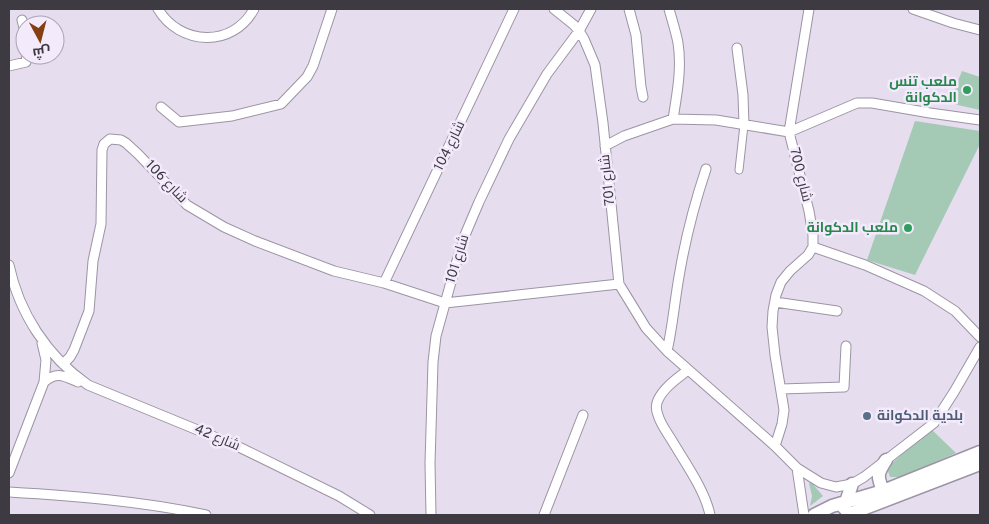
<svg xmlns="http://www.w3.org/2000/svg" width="989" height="524" viewBox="0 0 989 524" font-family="Overpass,Cairo,sans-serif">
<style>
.green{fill:#a4cab6}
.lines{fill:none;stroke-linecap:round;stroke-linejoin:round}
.pedestrian-casing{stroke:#9c94a4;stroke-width:9}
.minor-casing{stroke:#9c94a4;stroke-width:11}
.secondary-casing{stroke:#9c94a4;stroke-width:15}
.pedestrian{stroke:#fff;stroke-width:7}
.minor{stroke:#fff;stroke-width:9}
.secondary{stroke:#fff;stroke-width:12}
.leisure-dot{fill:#2e9e5b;stroke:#f3eafc;stroke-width:2}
.service-dot{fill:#5c6f8a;stroke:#f3eafc;stroke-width:2}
.labels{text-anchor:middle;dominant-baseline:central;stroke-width:5;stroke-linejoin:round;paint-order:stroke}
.leisure-label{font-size:14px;font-weight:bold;fill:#27864d;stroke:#f3eafc;text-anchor:end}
.street-label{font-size:14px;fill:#3d3a41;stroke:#f3eafc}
.service-label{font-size:14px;font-weight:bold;fill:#4e5e75;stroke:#f3eafc;text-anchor:start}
</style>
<rect width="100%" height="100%" fill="#e6ddef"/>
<path class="green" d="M 962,71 L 980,77 L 980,110 L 949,103 Z
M 915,121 L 980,131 L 980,144 L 915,275 L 867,260 Z
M 931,429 L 956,453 L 901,477 L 890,477 L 888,471 L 891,464 Z
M 811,482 L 823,496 L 810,506 L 812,496 L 809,483 Z"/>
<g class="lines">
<defs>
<path id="pedestrian" d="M 739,170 L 744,125"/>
<path id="minor" d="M 158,9 C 180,46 233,48 254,9
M 554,9 L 574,25 L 579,31 L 584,39 L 595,65 L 603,123 L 619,284 L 646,328 L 667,351 L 775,446 L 797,468 L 821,483 L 836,487 L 852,484 L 864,477 L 934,423 L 954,392 L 980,347
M 629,9 L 636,35 L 641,87 L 643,97
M 669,9 C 672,20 676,32 678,43 C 682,68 677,94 673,119
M 913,9 L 953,23 L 980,30
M 22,20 L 25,32
M 737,48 L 743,95 L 744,125
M 9,66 L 26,62 L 27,55
M 161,107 L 179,122 L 232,116 L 281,104 L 307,77 L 313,66 L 332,9
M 605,146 L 624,136 L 673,119 L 716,120 L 789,132 L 857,103 L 872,103 L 930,113 L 980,120
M 813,247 L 865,265 L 924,291 L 955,311 L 980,337
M 9,265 C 19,313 47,356 88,385 L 239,447 L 339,496 L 370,515
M 384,283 L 514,9
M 775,302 L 837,311
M 667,351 C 673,325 675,297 680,271 C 686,236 695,202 706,169
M 63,364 L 70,357 L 74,350 L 89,311 L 93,261 L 101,224 L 102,150 L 104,144 L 110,139 L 121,140 L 126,143 L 138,154 L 187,205 L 224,227 L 255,241 L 334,271 L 384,283 L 445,303 L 619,284
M 688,370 C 678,378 664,387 658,400 C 656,404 656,410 658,415 C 660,423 666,431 671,439 C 684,461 705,490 710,515
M 44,382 C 57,371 64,376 78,382
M 781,389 L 844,387 L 846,346
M 775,446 L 782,424 L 784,410 L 775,355 L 772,327 L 773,311 L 776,295 L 781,282 L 790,271 L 808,255 L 813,247 L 813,235 L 809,211 L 789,132 L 809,9
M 797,468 L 804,515
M 9,473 L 44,382 L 46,360 L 42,343
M 9,492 C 75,496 141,501 206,515
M 431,515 L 430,463 L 433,362 L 436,336 L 456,264 L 465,235 L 479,202 L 509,139 L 547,74 L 579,31 L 591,9
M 544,515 L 583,415"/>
<path id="secondary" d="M 883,491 C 877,476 877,474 886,460
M 844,508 L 852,484
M 814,515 L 832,506 L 883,491 L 980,452
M 847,515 L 980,464"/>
</defs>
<use href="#pedestrian" class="pedestrian-casing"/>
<use href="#minor" class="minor-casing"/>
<use href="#secondary" class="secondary-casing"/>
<use href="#pedestrian" class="pedestrian"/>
<use href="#minor" class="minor"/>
<use href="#secondary" class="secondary"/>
</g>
<g class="leisure-dot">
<circle cx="967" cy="90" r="5"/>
<circle cx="908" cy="228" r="5"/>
</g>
<circle class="service-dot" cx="867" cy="416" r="5"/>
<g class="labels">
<g class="leisure-label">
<text x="957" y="82">ملعب تنس<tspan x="957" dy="16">الدكوانة</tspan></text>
<text x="898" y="228">ملعب الدكوانة</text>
</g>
<g class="street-label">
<text transform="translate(450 146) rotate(-64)">شارع 104</text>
<text transform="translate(800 175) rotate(76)">شارع 700</text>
<text transform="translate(608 180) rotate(-96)">شارع 701</text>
<text transform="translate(166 182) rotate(46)">شارع 106</text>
<text transform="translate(458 259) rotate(-73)">شارع 101</text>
<text transform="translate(217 438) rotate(23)">شارع 42</text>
</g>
<g class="service-label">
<text x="877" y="416">بلدية الدكوانة</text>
</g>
</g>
<rect width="989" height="524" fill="none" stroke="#3d3a41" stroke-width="20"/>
<g transform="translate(40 40) rotate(173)"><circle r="24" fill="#f3eafc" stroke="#aaa4b1"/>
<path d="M0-4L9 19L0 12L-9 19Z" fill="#844013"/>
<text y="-8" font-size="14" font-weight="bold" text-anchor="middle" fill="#3d3a41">ش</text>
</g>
</svg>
